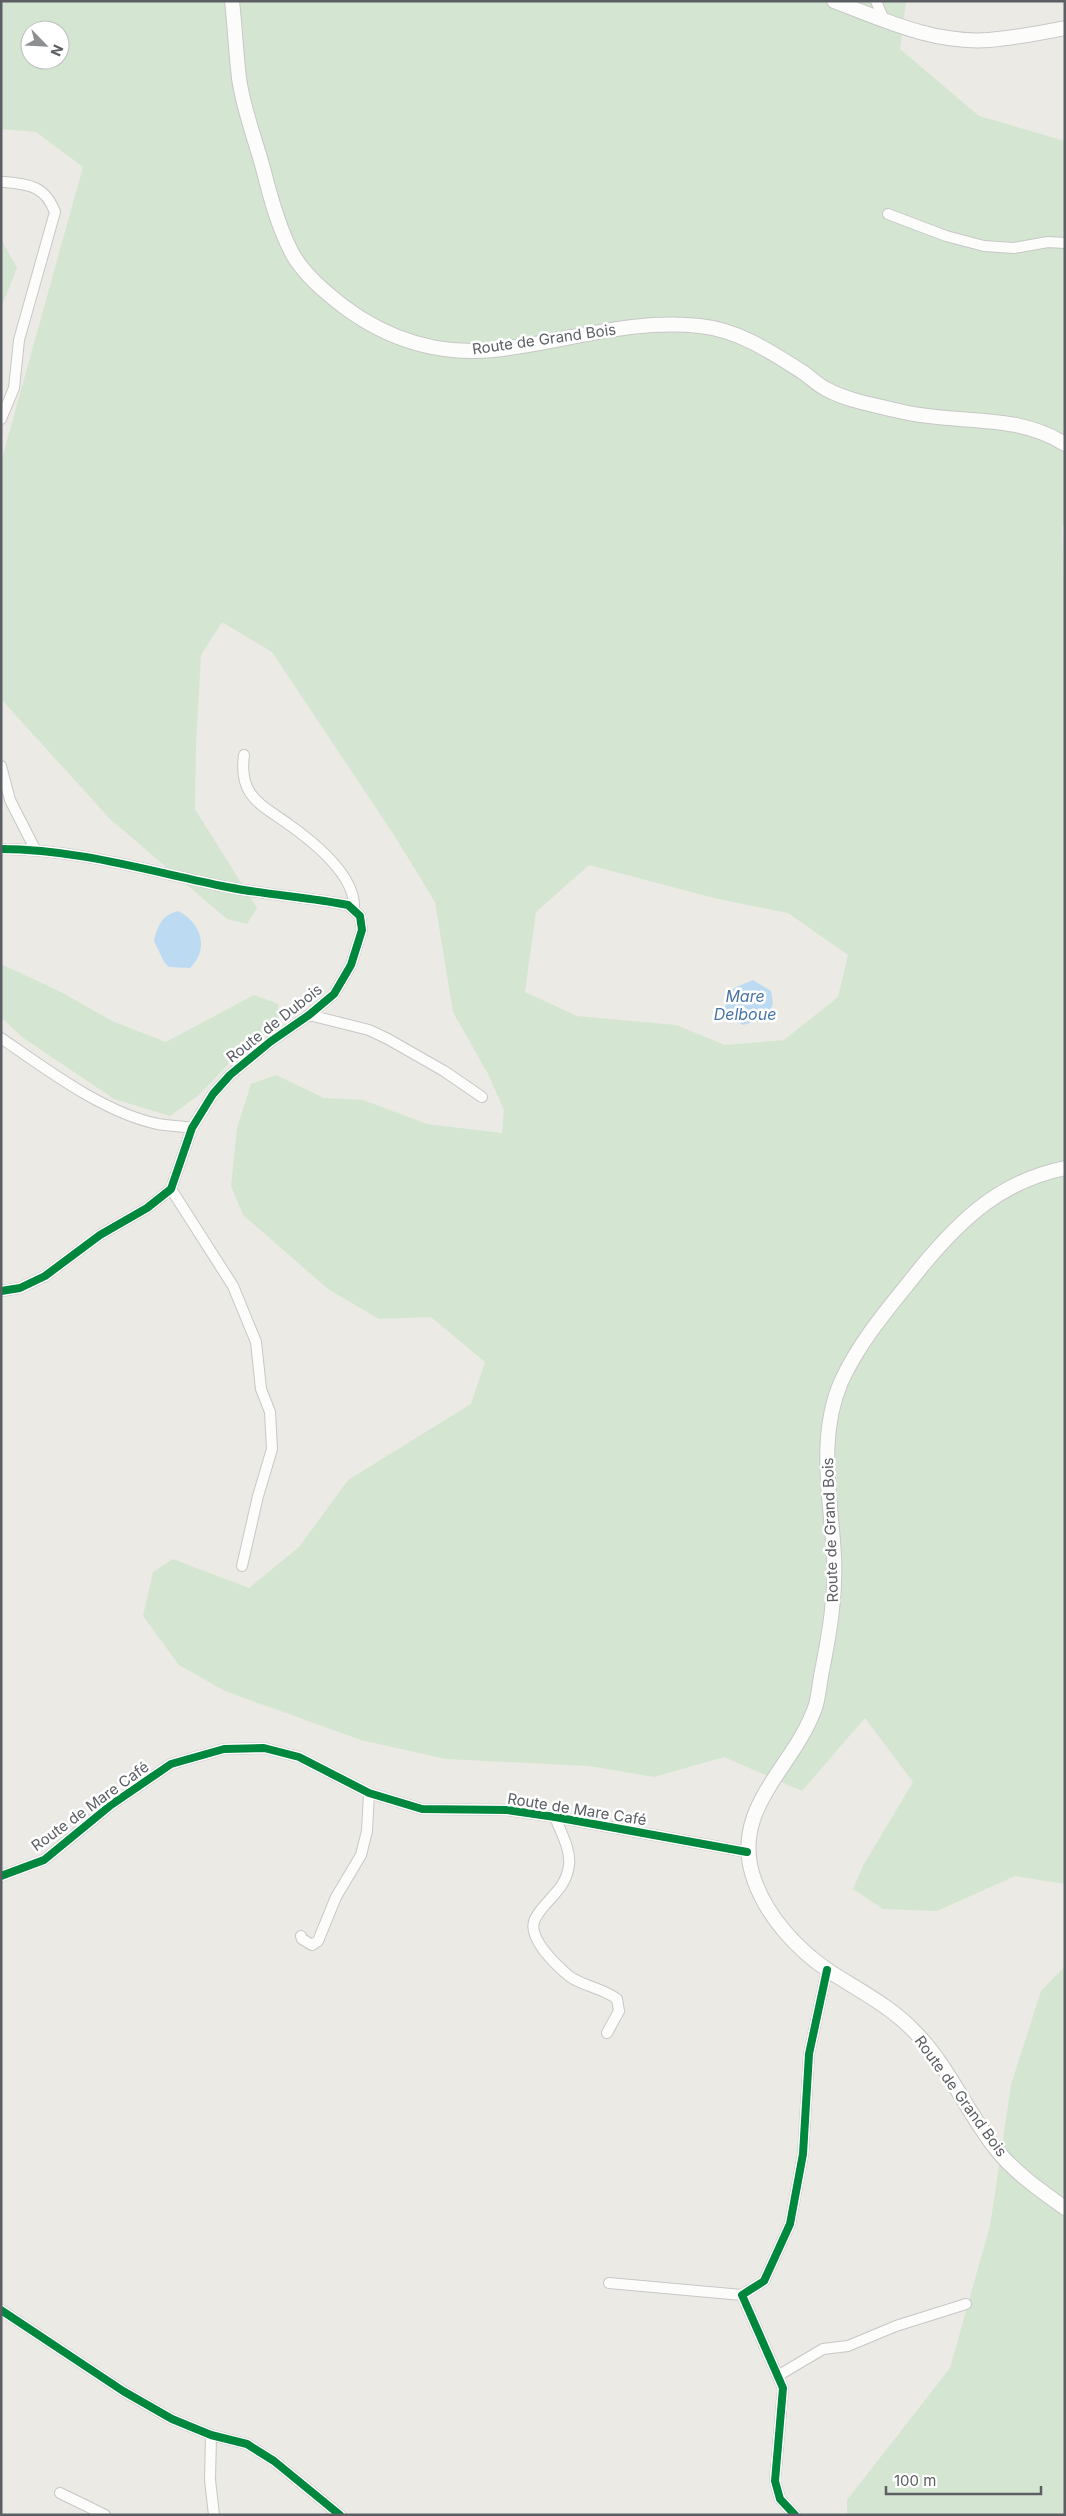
<svg xmlns="http://www.w3.org/2000/svg" width="1066" height="2516" viewBox="0 0 1066 2516" font-family="Inter,sans-serif">
<style>
.green{fill:#d4e6d2;fill-rule:evenodd}
.water{fill:#bcdbf2}
.lines{fill:none;stroke-linecap:round;stroke-linejoin:round}
.street-casing{stroke:#c7c7c7;stroke-width:12}
.secondary-casing{stroke:#c7c7c7;stroke-width:16}
.street{stroke:#fcfcfb;stroke-width:10}
.secondary{stroke:#fcfcfb;stroke-width:14}
.cycleway-casing{stroke:#fff;stroke-width:11}
.cycleway{stroke:#00873e;stroke-width:8}
.labels{text-anchor:middle;dominant-baseline:central;stroke-width:5;stroke-linejoin:round;paint-order:stroke}
.street-label{font-size:15px;fill:#5b5e62;stroke:#fff}
.water-label{font-size:16px;font-style:italic;fill:#4775a8;stroke:#fff}
</style>
<rect width="100%" height="100%" fill="#ebeae5"/>
<path class="green" d="M 1,1 L 906,1 L 900,49 L 979,116 L 1065,141 L 1065,523 L 1062,526 L 1065,608 L 1065,1884 L 1015,1876 L 937,1911 L 883,1909 L 853,1889 L 864,1864 L 913,1782 L 865,1718 L 802,1791 L 724,1757 L 654,1777 L 589,1766 L 446,1759 L 361,1740 L 225,1691 L 179,1665 L 143,1616 L 153,1572 L 173,1559 L 249,1588 L 299,1547 L 348,1480 L 471,1404 L 485,1362 L 431,1317 L 379,1319 L 328,1289 L 243,1215 L 231,1186 L 237,1128 L 251,1084 L 276,1075 L 324,1098 L 363,1100 L 427,1124 L 502,1133 L 504,1110 L 488,1074 L 453,1012 L 435,902 L 394,835 L 272,652 L 222,622 L 201,655 L 196,745 L 195,809 L 257,908 L 247,924 L 227,919 L 110,819 L 1,699 L 1,462 L 83,167 L 36,132 L 1,129 ZM 30,30 L 60,30 L 60,60 L 30,60 ZM 589,865 L 714,898 L 788,913 L 848,955 L 838,997 L 784,1040 L 725,1045 L 676,1025 L 577,1016 L 525,992 L 536,912 Z
M 1,239 L 17,268 L 1,308 Z
M 1,964 L 59,991 L 112,1021 L 166,1042 L 254,995 L 278,1004 L 279,1024 L 238,1054 L 199,1095 L 170,1116 L 114,1099 L 22,1037 L 1,1017 Z
M 1065,1966 L 1065,2515 L 847,2515 L 847,2500 L 950,2368 L 990,2226 L 1011,2085 L 1041,1991 Z"/>
<path class="water" d="M 178,911 C 201,922 210,949 190,968 L 169,967 L 164,962 L 154,941 C 158,925 162,915 178,911 Z
M 753,980 L 771,991 L 773,1004 L 766,1018 L 743,1025 L 727,1017 C 720,989 733,989 753,980 Z"/>
<g class="lines">
<defs>
<path id="street" d="M 876,1 L 884,20
M 888,214 L 946,236 L 984,246 L 1014,248 L 1048,242 L 1065,243
M 1,419 L 14,388 L 19,340 L 55,212 C 45,186 29,184 4,182
M 244,755 C 238,798 263,805 291,826 C 316,844 356,877 354,909
M 1,766 L 10,800 L 35,849
M 1,849 C 78,849 152,872 227,887 C 267,895 308,897 348,905 L 360,916 L 362,930 L 351,965 L 334,994 L 309,1015 L 270,1042 L 230,1075 L 213,1094 L 192,1128 L 171,1189 L 147,1208 L 100,1235 L 45,1276 L 20,1288 L 1,1291
M 309,1015 L 369,1030 L 388,1039 L 444,1071 L 482,1097
M 1,1038 C 46,1069 104,1113 158,1124 C 169,1126 181,1126 192,1128
M 171,1189 L 233,1286 L 256,1342 L 261,1389 L 270,1412 L 272,1449 L 258,1496 L 242,1566
M 555,1817 C 560,1831 571,1849 569,1865 C 566,1891 545,1899 535,1919 C 526,1937 556,1965 569,1976 C 582,1986 603,1988 617,1999 L 619,2011 L 607,2033
M 1,1876 L 44,1860 L 111,1805 L 171,1764 L 224,1749 L 264,1748 L 299,1757 L 369,1793 L 422,1809 L 507,1810 L 555,1817 L 747,1852
M 301,1936 L 302,1939 L 312,1945 L 318,1941 L 336,1897 L 361,1855 L 367,1831 L 369,1793
M 609,2283 L 742,2295
M 1,2310 L 123,2391 L 172,2419 L 211,2435 L 247,2444 L 274,2461 L 340,2515
M 779,2375 L 823,2349 L 848,2346 L 896,2326 L 966,2304
M 211,2435 L 210,2480 L 214,2515
M 60,2493 L 105,2515
M 795,2515 L 780,2499 L 775,2481 L 783,2388 L 742,2295 L 764,2281 L 790,2224 L 803,2154 L 809,2054 L 827,1970"/>
<path id="secondary" d="M 232,1 C 235,27 236,53 239,78 C 243,108 255,139 263,168 C 270,196 278,226 291,251 C 299,267 314,282 327,293 C 375,335 429,356 493,350 C 562,343 630,318 700,326 C 739,330 771,352 804,373 C 811,378 818,385 826,389 C 848,401 875,405 899,411 C 954,425 1015,412 1065,444
M 834,1 C 884,20 934,44 989,40 C 1014,38 1040,33 1065,28
M 1065,1168 C 1002,1181 963,1217 923,1265 C 893,1303 861,1338 841,1382 C 817,1438 831,1499 834,1556 C 836,1594 830,1629 823,1666 C 820,1679 819,1693 816,1705 C 795,1768 727,1809 755,1882 C 768,1918 798,1950 829,1971 C 858,1990 889,2005 914,2031 C 948,2065 966,2111 996,2149 C 1014,2172 1041,2191 1065,2208"/>
</defs>
<use href="#street" class="street-casing"/>
<use href="#secondary" class="secondary-casing"/>
<use href="#street" class="street"/>
<use href="#secondary" class="secondary"/>
<defs>
<path id="cycleway" d="M 1,849 C 78,849 152,872 227,887 C 267,895 308,897 348,905 L 360,916 L 362,930 L 351,965 L 334,994 L 309,1015 L 270,1042 L 230,1075 L 213,1094 L 192,1128 L 171,1189 L 147,1208 L 100,1235 L 45,1276 L 20,1288 L 1,1291
M 1,1876 L 44,1860 L 111,1805 L 171,1764 L 224,1749 L 264,1748 L 299,1757 L 369,1793 L 422,1809 L 507,1810 L 555,1817 L 747,1852
M 1,2310 L 123,2391 L 172,2419 L 211,2435 L 247,2444 L 274,2461 L 340,2515
M 795,2515 L 780,2499 L 775,2481 L 783,2388 L 742,2295 L 764,2281 L 790,2224 L 803,2154 L 809,2054 L 827,1970"/>
</defs>
<use href="#cycleway" class="cycleway-casing"/>
<use href="#cycleway" class="cycleway"/>
</g>
<g class="labels">
<g class="street-label">
<text transform="translate(544 339) rotate(-8)">Route de Grand Bois</text>
<text transform="translate(274 1023) rotate(-38)">Route de Dubois</text>
<text transform="translate(830 1530) rotate(-92)">Route de Grand Bois</text>
<text transform="translate(90 1806) rotate(-36)">Route de Mare Café</text>
<text transform="translate(577 1809) rotate(9)">Route de Mare Café</text>
<text transform="translate(961 2096) rotate(54)">Route de Grand Bois</text>
</g>
<g class="water-label">
<text x="745" y="996">Mare<tspan x="745" dy="18">Delboue</tspan></text>
</g>
</g>
<rect width="1066" height="2516" fill="none" stroke="#5b5e62" stroke-width="5"/>
<g transform="translate(45 45) rotate(114)"><circle r="24" fill="#ffffff" stroke="#bdbfc0"/>
<path d="M0-4L9 19L0 12L-9 19Z" fill="#8d8f90"/>
<text y="-8" font-size="14" font-weight="bold" text-anchor="middle" fill="#5b5e62">N</text>
</g>
<path d="M886 2486v8h155v-8" fill="none" stroke="#5b5e62" stroke-width="2.5"/>
<text x="894" y="2486" font-size="15" fill="#5b5e62" stroke="#ffffff" stroke-width="4" paint-order="stroke">100 m</text>
</svg>
